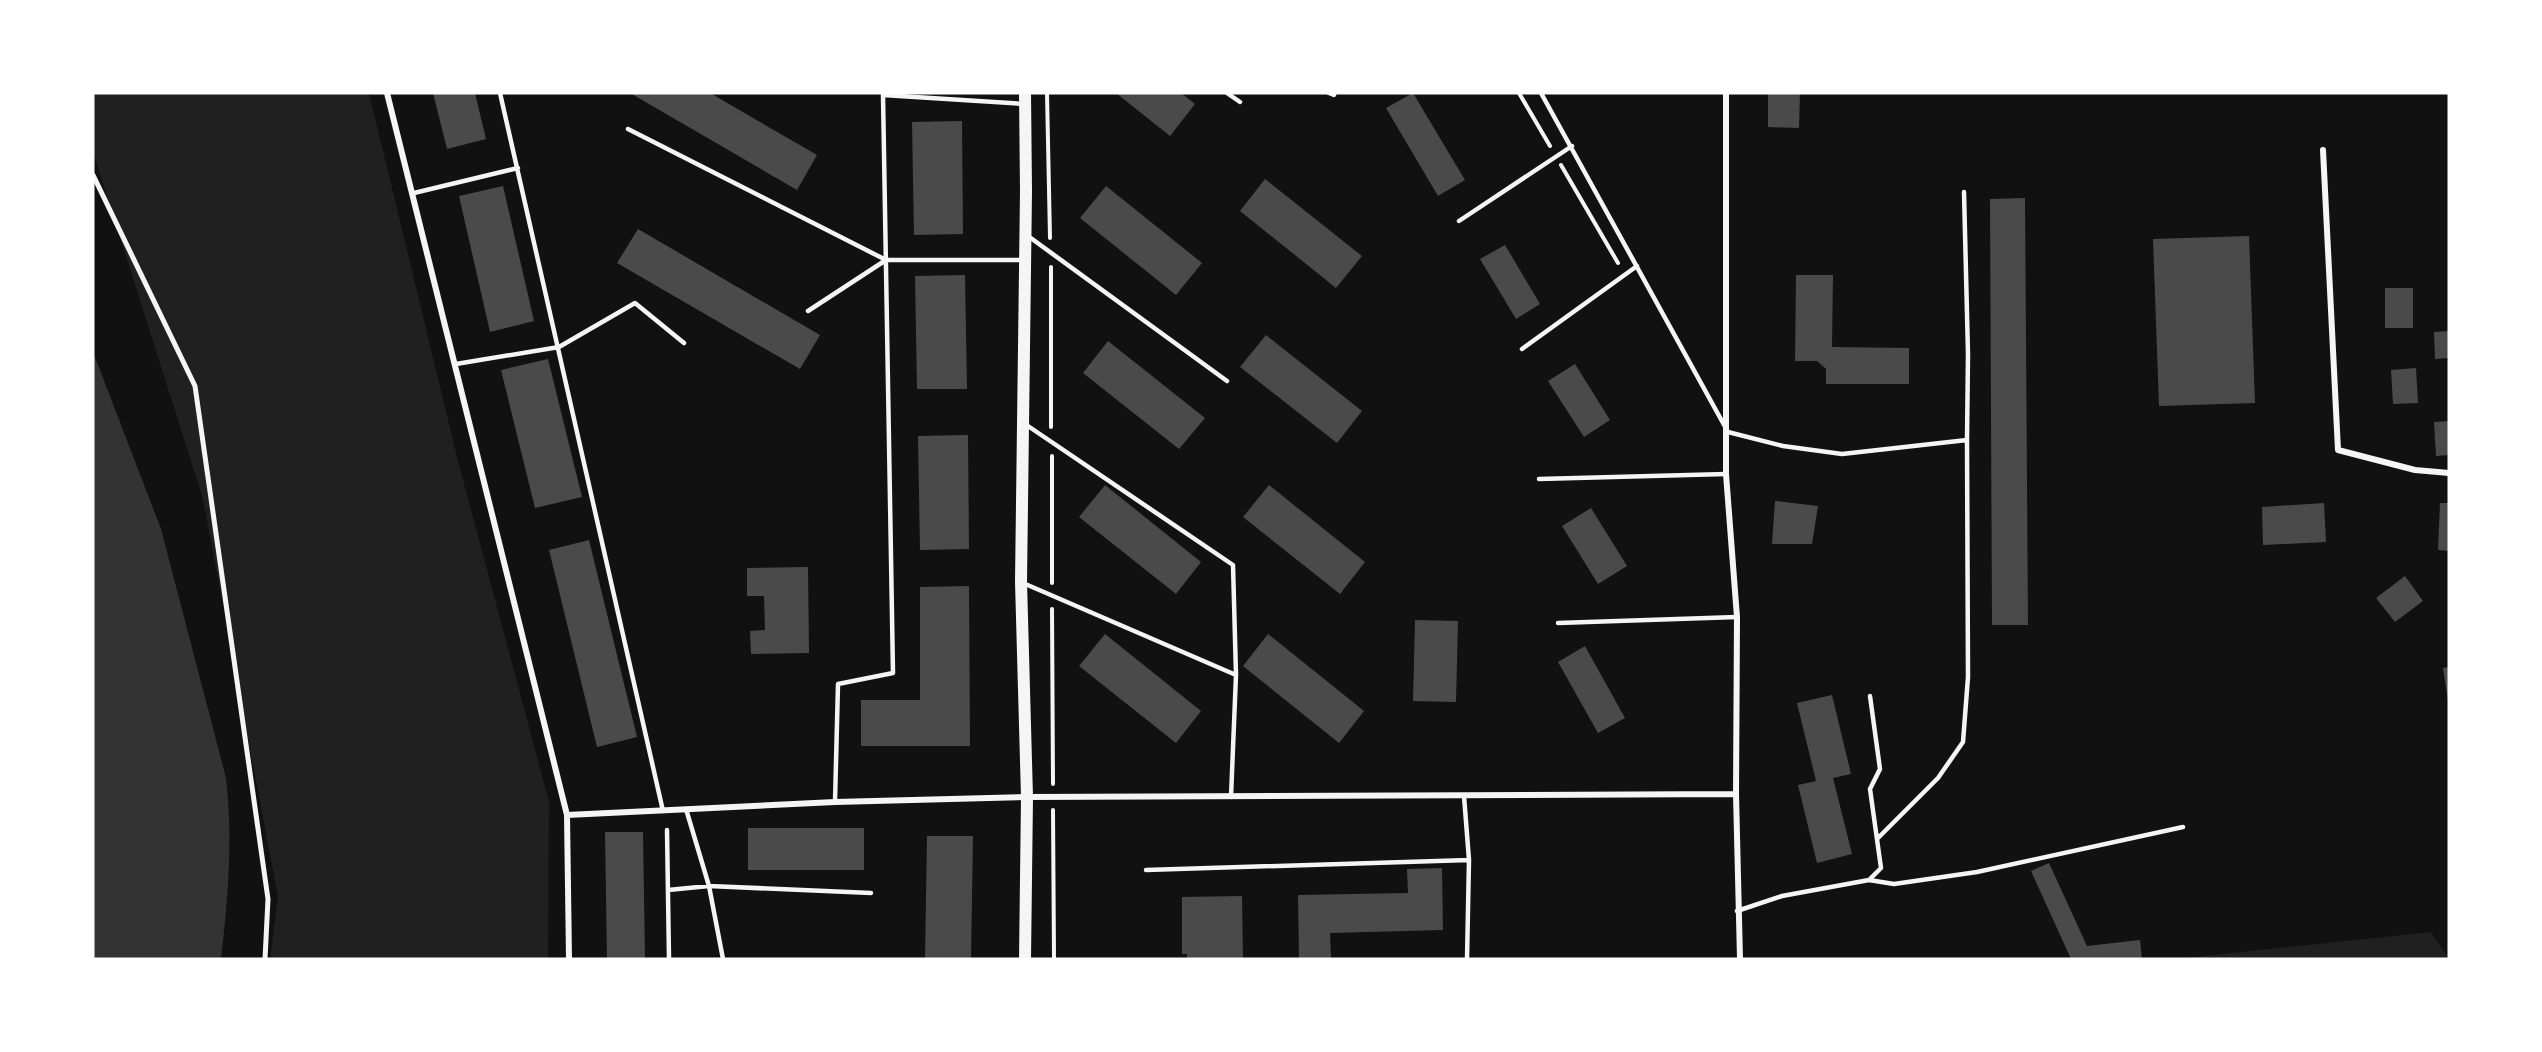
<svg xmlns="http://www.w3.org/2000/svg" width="2542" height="1052" viewBox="0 0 2542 1052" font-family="'Fira Sans',sans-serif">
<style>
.green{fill:#202020}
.water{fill:#333}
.building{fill:#4a4a4a}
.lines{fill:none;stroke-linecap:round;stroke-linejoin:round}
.path{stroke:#f5f5f5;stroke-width:4}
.service{stroke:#f5f5f5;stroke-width:4.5}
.pedestrian{stroke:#f5f5f5;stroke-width:5}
.minor{stroke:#f5f5f5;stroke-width:6}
.secondary{stroke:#f5f5f5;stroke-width:12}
</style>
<rect width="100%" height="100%" fill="#111"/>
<path class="green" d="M 93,93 L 369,93 L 458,461 L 549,802 L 548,959 L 270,959 L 278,897 L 203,499 L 93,152 Z
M 2431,932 L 2449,959 L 2175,959 Z"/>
<path class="water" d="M 93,352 L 161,529 L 226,778 C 233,838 228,899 221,959 L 93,959 Z"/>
<path class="building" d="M 433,93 L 475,93 L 486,139 L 447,149 Z
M 630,93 L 710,93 L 817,155 L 797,190 Z
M 1116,93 L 1181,93 L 1195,104 L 1170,136 Z
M 1413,93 L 1465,180 L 1438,196 L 1386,108 Z
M 1768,93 L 1800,93 L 1799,128 L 1768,127 Z
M 962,121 L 963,234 L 914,235 L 912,122 Z
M 1265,179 L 1362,256 L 1336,288 L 1240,211 Z
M 503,186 L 534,321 L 490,332 L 459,196 Z
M 1106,186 L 1202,263 L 1176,295 L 1080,218 Z
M 2025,198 L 2028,625 L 1992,625 L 1990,199 Z
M 638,229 L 820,335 L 800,369 L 617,263 Z
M 2249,236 L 2255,403 L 2159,406 L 2153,239 Z
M 1505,245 L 1540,304 L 1516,319 L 1480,259 Z
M 965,275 L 967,389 L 917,389 L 915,276 Z
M 1796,275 L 1833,275 L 1832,347 L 1909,348 L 1909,384 L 1826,384 L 1826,369 L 1817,361 L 1795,361 Z
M 2385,288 L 2413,288 L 2413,328 L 2385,328 Z
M 2449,331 L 2449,358 L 2435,359 L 2434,332 Z
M 1266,335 L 1362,411 L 1337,443 L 1240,367 Z
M 1108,341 L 1205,418 L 1179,449 L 1083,373 Z
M 548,359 L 582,497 L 535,508 L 501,370 Z
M 1575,364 L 1610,420 L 1584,437 L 1548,381 Z
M 2416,368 L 2418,403 L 2393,404 L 2391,370 Z
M 2449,421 L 2449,455 L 2436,456 L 2434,422 Z
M 968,435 L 969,549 L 920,550 L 918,436 Z
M 1105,485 L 1201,562 L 1176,594 L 1079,517 Z
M 1269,485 L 1365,562 L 1340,594 L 1243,517 Z
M 1775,501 L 1818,506 L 1812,544 L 1772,544 Z
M 2324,503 L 2326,542 L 2263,545 L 2262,507 Z
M 2440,503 L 2449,503 L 2449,551 L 2438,550 Z
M 1591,508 L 1627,566 L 1598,584 L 1562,526 Z
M 589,540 L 637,737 L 597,747 L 549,550 Z
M 808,567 L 809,653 L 751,654 L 750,631 L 765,630 L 764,596 L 747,596 L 747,568 Z
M 2405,576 L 2423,601 L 2395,622 L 2376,598 Z
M 969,586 L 970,746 L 861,746 L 861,700 L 920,700 L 920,587 Z
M 1415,620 L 1458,621 L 1456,702 L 1413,701 Z
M 1105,634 L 1201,711 L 1176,743 L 1079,666 Z
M 1268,634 L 1364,711 L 1339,743 L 1243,666 Z
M 1585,646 L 1625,718 L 1598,733 L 1558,662 Z
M 2449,667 L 2449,701 L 2448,701 L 2443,668 Z
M 1832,695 L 1851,774 L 1833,778 L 1852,854 L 1817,863 L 1798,785 L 1816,781 L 1797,703 Z
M 748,828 L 864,828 L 864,870 L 748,870 Z
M 605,832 L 643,832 L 645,959 L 607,959 Z
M 927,836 L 973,836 L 971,959 L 925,959 Z
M 2049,863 L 2087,946 L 2140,940 L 2142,959 L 2071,959 L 2031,871 Z
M 1442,868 L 1443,930 L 1330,933 L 1331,959 L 1299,959 L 1298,895 L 1408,893 L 1407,869 Z
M 1242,896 L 1243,959 L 1187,959 L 1187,954 L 1182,954 L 1182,897 Z"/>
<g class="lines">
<path class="path" d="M 1047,93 L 1050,238
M 1519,93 L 1550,146
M 1561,165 L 1618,263
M 1051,267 L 1051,427
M 1052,456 L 1052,583
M 1052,609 L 1053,784
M 1053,810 L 1054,959"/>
<path class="service" d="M 500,93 L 663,811
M 883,93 L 883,95 L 1025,104
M 1227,93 L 1240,102
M 1329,93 L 1334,95
M 1541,93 L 1728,432 L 1783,446 L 1842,454 L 1967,440 L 1968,354 L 1964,192
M 628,129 L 886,260 L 1025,260
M 414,193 L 518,168
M 1459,221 L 1572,146
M 1028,236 L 1227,381
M 808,311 L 886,260
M 1522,349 L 1637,266
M 456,364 L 559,347 L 635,303 L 684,343
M 1025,424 L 1233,565 L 1236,675 L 1231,797
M 1539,479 L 1726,474
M 1023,583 L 1236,675
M 1558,623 L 1737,617
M 1464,796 L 1469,860 L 1467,959
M 835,802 L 838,684 L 893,673 L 883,95
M 686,809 L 709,886 L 723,959
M 667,830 L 669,959
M 1878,838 L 1938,778 L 1963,742 L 1968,677 L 1967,440
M 1146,870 L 1469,860
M 1869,880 L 1894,884 L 1977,872 L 2183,827
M 668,890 L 709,886 L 871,893
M 1737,911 L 1782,896 L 1869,880 L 1881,868 L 1870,789 L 1880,769 L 1870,696"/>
<path class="pedestrian" d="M 93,175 L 195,386 L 268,899 L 265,959"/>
<path class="minor" d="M 387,93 L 567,815 L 569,959
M 1726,93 L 1726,474 L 1737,617 L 1736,794 L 1740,959
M 2323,150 L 2338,450 L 2415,470 L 2449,473
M 567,815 L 835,802 L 1027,797 L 1736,794"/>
<path class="secondary" d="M 1025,93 L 1026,191 L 1021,582 L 1027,797 L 1025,959"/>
</g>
<rect width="2542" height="1052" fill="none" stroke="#ffffff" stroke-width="189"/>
</svg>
